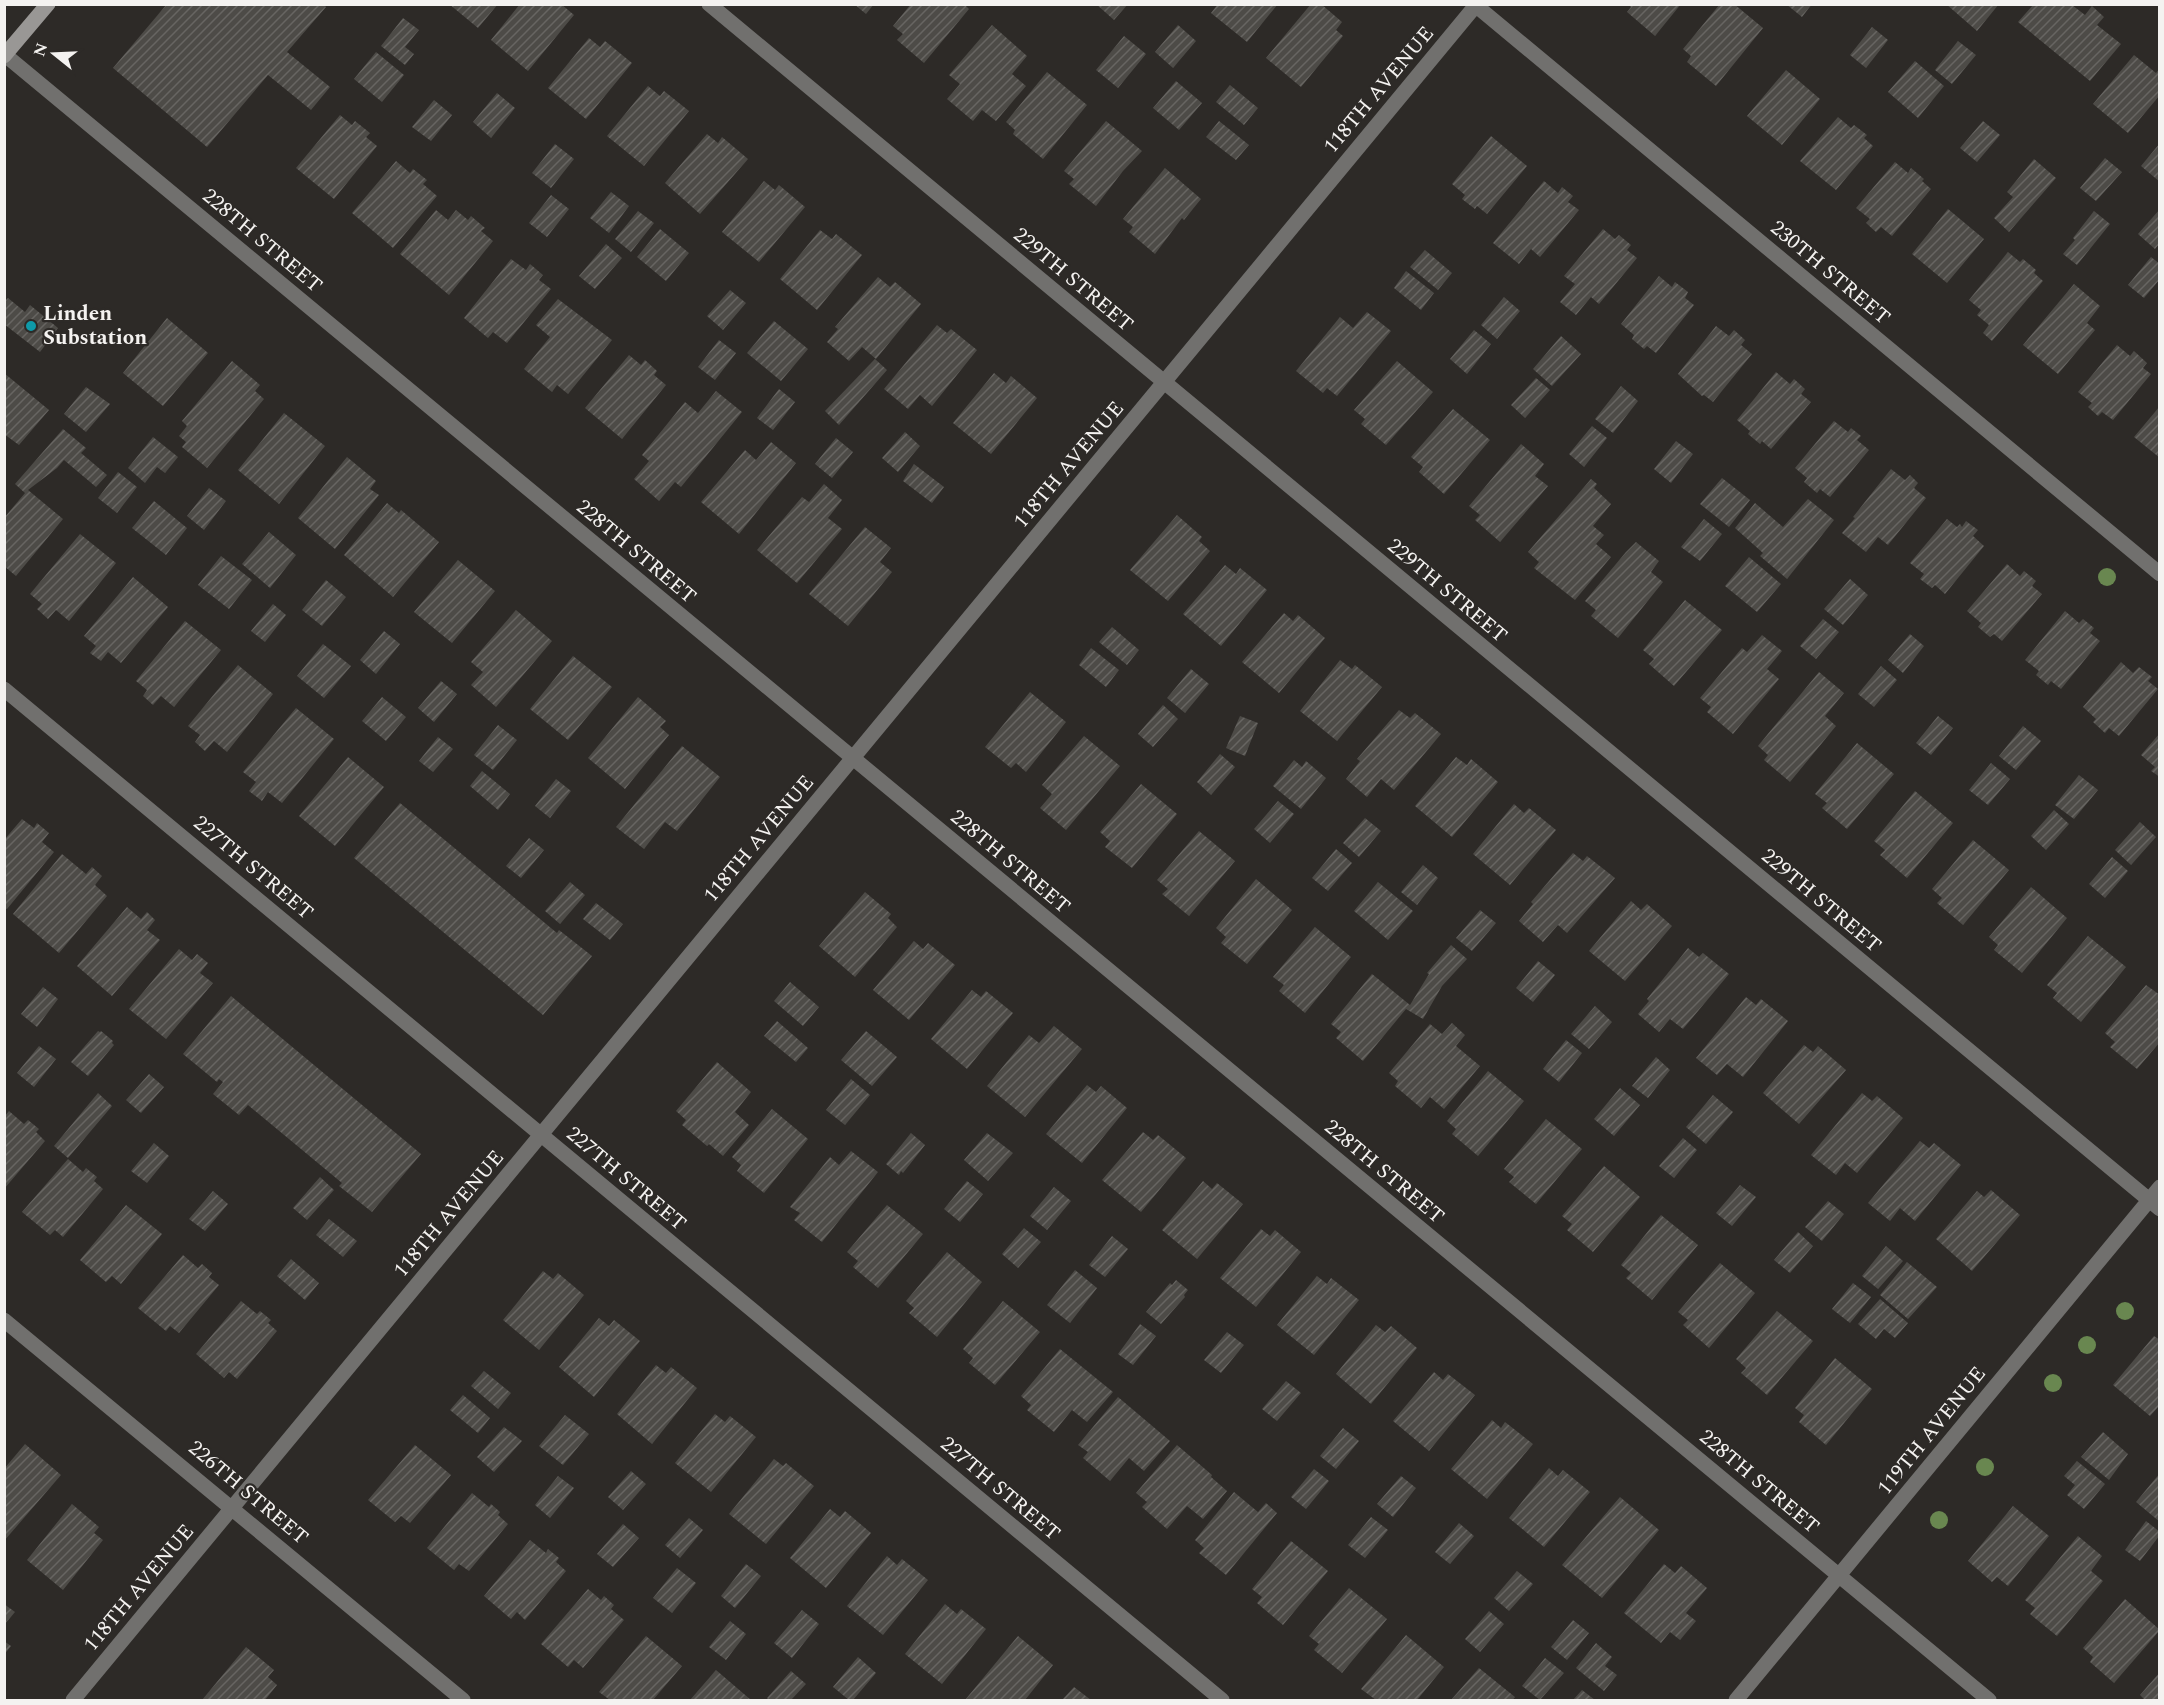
<svg xmlns="http://www.w3.org/2000/svg" width="2164" height="1705" viewBox="0 0 2164 1705" font-family="Spectral,serif">
<style>
.building{fill:url(#building-hatch)}
.lines{fill:none;stroke-linecap:round;stroke-linejoin:round}
.street{stroke:#71706e;stroke-width:15}
.secondary{stroke:#999795;stroke-width:15}
.tree{fill:#698750}
.culture-dot{fill:#0f9aa8;stroke:#2d2a27;stroke-width:2}
.labels{text-anchor:middle;dominant-baseline:central;stroke-width:4.5;stroke-linejoin:round;paint-order:stroke}
.street-label{font-size:21px;fill:#f4f2f0;stroke:#2d2a27}
.poi-label{font-size:21px;font-weight:bold;fill:#f4f2f0;stroke:#2d2a27;text-anchor:start}
</style>
<defs>
<pattern id="building-hatch" width="6" height="6" patternUnits="userSpaceOnUse" patternTransform="scale(1.5)"><rect width="6" height="6" fill="#4d4b47"/><path d="M-1 1l2-2M0 6l6-6M5 7l2-2" fill="none" stroke="#676562"/></pattern>
</defs>
<rect width="100%" height="100%" fill="#2d2a27"/>
<path class="building" d="M 167,4 L 323,4 L 326,7 L 287,52 L 330,87 L 311,110 L 268,75 L 207,147 L 113,68 Z
M 449,4 L 498,4 L 478,28 Z
M 520,4 L 561,4 L 574,15 L 528,71 L 491,40 Z
M 854,4 L 874,4 L 866,14 Z
M 911,4 L 964,4 L 969,9 L 924,63 L 897,40 L 903,34 L 893,26 Z
M 1096,4 L 1128,4 L 1114,20 Z
M 1218,4 L 1278,4 L 1247,42 L 1211,13 Z
M 1311,4 L 1321,4 L 1342,22 L 1336,30 L 1343,36 L 1301,87 L 1266,58 Z
M 1628,4 L 1681,4 L 1655,36 L 1627,12 L 1631,7 Z
M 1720,4 L 1734,4 L 1763,28 L 1716,86 L 1687,62 L 1691,56 L 1683,49 Z
M 1786,4 L 1812,4 L 1802,17 Z
M 1946,4 L 1999,4 L 1977,31 Z
M 2033,5 L 2072,5 L 2085,15 L 2092,6 L 2104,17 L 2097,25 L 2121,44 L 2090,81 L 2018,22 Z
M 403,18 L 419,30 L 405,47 L 414,54 L 405,65 L 381,46 Z
M 992,25 L 1027,56 L 1012,74 L 1026,86 L 996,121 L 982,110 L 973,121 L 947,99 L 960,84 L 949,75 Z
M 1178,25 L 1196,41 L 1173,68 L 1155,52 Z
M 1872,27 L 1888,40 L 1866,68 L 1850,55 Z
M 1124,36 L 1146,54 L 1118,88 L 1096,70 Z
M 589,38 L 600,47 L 605,41 L 632,63 L 586,119 L 548,88 Z
M 1958,41 L 1976,55 L 1952,84 L 1935,70 Z
M 376,52 L 404,75 L 382,102 L 354,79 Z
M 2134,55 L 2156,73 L 2160,68 L 2160,95 L 2128,133 L 2093,104 Z
M 1915,61 L 1944,86 L 1918,118 L 1888,92 Z
M 1786,70 L 1820,99 L 1782,145 L 1747,116 Z
M 1047,72 L 1087,105 L 1043,159 L 1013,134 L 1015,130 L 1006,122 Z
M 1176,81 L 1202,103 L 1179,130 L 1153,108 Z
M 1230,85 L 1258,108 L 1244,125 L 1216,102 Z
M 648,86 L 660,96 L 664,91 L 689,111 L 644,166 L 607,136 Z
M 497,93 L 515,108 L 491,138 L 473,122 Z
M 434,100 L 452,115 L 431,141 L 412,127 Z
M 340,115 L 352,125 L 355,121 L 370,133 L 366,137 L 377,146 L 334,199 L 296,168 Z
M 1838,117 L 1851,128 L 1854,125 L 1867,135 L 1864,138 L 1873,146 L 1836,190 L 1800,161 Z
M 1106,121 L 1142,151 L 1123,171 L 1096,206 L 1069,184 L 1074,179 L 1064,171 Z
M 1219,121 L 1249,145 L 1236,160 L 1206,137 Z
M 1983,121 L 2000,135 L 1977,162 L 1960,148 Z
M 707,134 L 718,143 L 722,137 L 748,159 L 700,214 L 665,183 Z
M 1491,136 L 1527,166 L 1487,214 L 1477,206 L 1475,209 L 1462,199 L 1465,195 L 1452,184 Z
M 2160,143 L 2160,182 L 2141,166 Z
M 555,144 L 574,159 L 551,188 L 532,173 Z
M 2105,158 L 2122,172 L 2096,201 L 2080,188 Z
M 2034,159 L 2056,178 L 2009,232 L 1994,218 L 2013,197 L 2007,192 Z
M 396,161 L 410,173 L 413,169 L 427,180 L 423,184 L 437,196 L 393,248 L 352,213 Z
M 1895,162 L 1908,173 L 1911,168 L 1924,179 L 1922,181 L 1931,189 L 1892,236 L 1881,227 L 1876,232 L 1866,223 L 1870,219 L 1856,208 Z
M 1165,168 L 1201,199 L 1184,220 L 1182,218 L 1155,254 L 1129,232 L 1133,227 L 1123,219 Z
M 764,181 L 775,190 L 779,185 L 805,207 L 759,262 L 722,232 Z
M 1544,181 L 1558,193 L 1562,187 L 1573,196 L 1568,202 L 1579,210 L 1540,257 L 1531,249 L 1519,264 L 1493,243 Z
M 611,192 L 629,206 L 609,233 L 590,218 Z
M 551,195 L 569,209 L 547,237 L 529,223 Z
M 1948,209 L 1984,239 L 1947,283 L 1912,254 Z
M 2160,209 L 2160,243 L 2155,249 L 2138,234 Z
M 436,210 L 448,220 L 456,210 L 468,220 L 471,216 L 485,228 L 481,231 L 493,241 L 449,295 L 400,254 Z
M 638,211 L 654,223 L 631,252 L 615,239 Z
M 2094,211 L 2110,224 L 2077,265 L 2063,254 L 2075,240 L 2073,238 Z
M 660,229 L 689,253 L 666,281 L 637,257 Z
M 1603,229 L 1615,239 L 1619,235 L 1631,245 L 1627,250 L 1637,258 L 1599,304 L 1591,297 L 1576,315 L 1560,302 L 1575,284 L 1564,276 Z
M 820,230 L 832,239 L 836,234 L 862,255 L 817,310 L 780,279 Z
M 606,244 L 622,258 L 595,289 L 579,276 Z
M 1425,250 L 1452,273 L 1438,290 L 1410,267 Z
M 2008,252 L 2020,262 L 2023,259 L 2036,270 L 2034,273 L 2043,281 L 1992,341 L 1983,333 L 1989,325 L 1977,315 L 1981,310 L 1969,300 Z
M 2151,257 L 2160,264 L 2160,279 L 2144,298 L 2128,285 Z
M 511,259 L 526,270 L 530,264 L 543,275 L 539,280 L 551,289 L 507,343 L 493,332 L 488,338 L 464,318 Z
M 1406,271 L 1434,293 L 1421,310 L 1394,288 Z
M 1659,276 L 1672,287 L 1675,282 L 1688,292 L 1685,298 L 1694,305 L 1656,353 L 1647,346 L 1644,349 L 1632,339 L 1634,335 L 1621,324 Z
M 878,277 L 890,287 L 895,282 L 921,304 L 876,359 L 862,347 L 849,361 L 827,342 L 838,329 L 835,327 Z
M 2074,284 L 2100,306 L 2087,323 L 2095,330 L 2058,374 L 2023,345 Z
M 730,290 L 746,303 L 723,330 L 707,316 Z
M 1504,297 L 1520,311 L 1497,339 L 1481,325 Z
M 8,298 L 25,312 L 30,305 L 58,328 L 40,352 L 4,324 L 4,302 Z
M 558,299 L 612,340 L 568,394 L 557,385 L 552,392 L 524,369 L 550,337 L 536,325 Z
M 1367,312 L 1391,331 L 1337,396 L 1327,388 L 1323,393 L 1296,371 L 1340,317 L 1353,328 Z
M 167,318 L 208,353 L 163,406 L 123,373 Z
M 774,321 L 808,349 L 781,381 L 747,353 Z
M 937,325 L 947,333 L 951,329 L 977,350 L 932,406 L 920,395 L 908,409 L 884,389 Z
M 1716,326 L 1729,336 L 1734,330 L 1745,340 L 1741,345 L 1752,354 L 1713,402 L 1704,395 L 1702,396 L 1678,374 Z
M 1474,330 L 1491,344 L 1467,374 L 1450,359 Z
M 1561,336 L 1581,354 L 1552,386 L 1533,369 Z
M 719,340 L 736,353 L 715,380 L 698,367 Z
M 2117,345 L 2130,356 L 2134,351 L 2147,363 L 2143,368 L 2151,374 L 2113,420 L 2102,412 L 2098,416 L 2088,407 L 2092,403 L 2078,392 Z
M 629,355 L 641,365 L 645,360 L 657,371 L 654,375 L 666,385 L 622,439 L 585,408 Z
M 875,359 L 887,370 L 839,425 L 825,411 Z
M 232,361 L 260,385 L 255,391 L 264,399 L 207,468 L 182,447 L 186,442 L 179,436 L 187,426 L 182,421 Z
M 1397,361 L 1433,392 L 1386,445 L 1361,424 L 1365,419 L 1354,410 Z
M 1776,372 L 1790,384 L 1794,379 L 1805,389 L 1801,394 L 1811,402 L 1771,449 L 1762,441 L 1760,444 L 1748,434 L 1750,431 L 1737,420 Z
M 4,373 L 49,410 L 19,445 L 4,434 Z
M 994,373 L 1006,383 L 1011,376 L 1037,398 L 991,454 L 953,423 Z
M 1536,378 L 1550,390 L 1525,418 L 1511,405 Z
M 1621,386 L 1638,401 L 1613,433 L 1595,419 Z
M 86,387 L 110,404 L 86,432 L 64,414 Z
M 779,389 L 795,402 L 773,430 L 757,418 Z
M 716,391 L 742,412 L 681,487 L 675,482 L 659,501 L 634,479 L 649,461 L 642,455 L 685,402 L 698,413 Z
M 2160,406 L 2160,458 L 2134,437 Z
M 1453,409 L 1490,440 L 1444,494 L 1419,472 L 1423,467 L 1411,457 Z
M 284,413 L 325,446 L 279,504 L 238,470 Z
M 1834,421 L 1848,432 L 1851,428 L 1861,436 L 1857,440 L 1869,450 L 1830,497 L 1820,489 L 1817,493 L 1804,482 L 1807,478 L 1795,468 Z
M 1592,426 L 1607,438 L 1584,467 L 1569,454 Z
M 63,429 L 86,448 L 81,453 L 107,475 L 96,487 L 64,460 L 57,468 L 28,490 L 63,519 L 16,576 L 4,566 L 4,518 L 25,493 L 15,484 Z
M 905,432 L 920,446 L 898,472 L 882,458 Z
M 153,437 L 178,457 L 165,473 L 157,467 L 145,483 L 128,468 Z
M 836,438 L 853,452 L 832,478 L 815,464 Z
M 1676,441 L 1693,454 L 1671,483 L 1654,469 Z
M 771,442 L 796,463 L 739,534 L 701,502 L 745,450 L 756,460 Z
M 1521,444 L 1544,464 L 1535,476 L 1548,486 L 1500,542 L 1475,520 L 1480,515 L 1469,506 Z
M 347,457 L 376,481 L 370,489 L 379,495 L 335,549 L 298,518 Z
M 914,464 L 944,487 L 932,503 L 903,481 Z
M 1891,469 L 1905,480 L 1910,475 L 1918,483 L 1914,488 L 1926,498 L 1888,545 L 1878,537 L 1866,552 L 1842,533 L 1855,518 L 1853,517 Z
M 118,472 L 137,487 L 117,513 L 98,498 Z
M 1722,478 L 1750,500 L 1729,527 L 1700,504 Z
M 1591,479 L 1597,484 L 1594,488 L 1611,504 L 1593,526 L 1604,535 L 1596,544 L 1611,557 L 1575,600 L 1534,568 L 1539,562 L 1528,552 Z
M 824,484 L 842,500 L 828,518 L 842,529 L 797,583 L 757,550 L 802,497 L 809,502 Z
M 209,488 L 226,501 L 204,530 L 187,516 Z
M 1808,499 L 1834,520 L 1787,579 L 1760,556 L 1763,553 L 1735,528 L 1755,503 L 1783,527 Z
M 154,501 L 187,528 L 166,555 L 132,528 Z
M 387,503 L 399,513 L 401,510 L 439,542 L 393,597 L 344,555 Z
M 1177,515 L 1202,537 L 1199,541 L 1210,551 L 1168,601 L 1130,570 Z
M 1704,519 L 1722,534 L 1700,561 L 1681,547 Z
M 1947,519 L 1957,527 L 1960,524 L 1962,527 L 1966,521 L 1978,530 L 1973,536 L 1984,546 L 1945,594 L 1935,585 L 1932,588 L 1920,579 L 1924,574 L 1910,563 Z
M 865,527 L 891,548 L 880,562 L 892,572 L 848,626 L 809,594 Z
M 269,532 L 296,555 L 270,588 L 242,564 Z
M 80,534 L 116,563 L 69,621 L 56,610 L 48,619 L 37,609 L 42,604 L 30,594 Z
M 1636,542 L 1659,561 L 1651,572 L 1663,582 L 1618,638 L 1591,616 L 1596,610 L 1585,601 L 1626,552 Z
M 221,556 L 252,580 L 229,609 L 198,585 Z
M 1749,557 L 1781,584 L 1757,612 L 1725,586 Z
M 458,560 L 495,591 L 452,643 L 414,612 Z
M 2007,564 L 2020,576 L 2024,571 L 2036,581 L 2032,586 L 2042,594 L 2002,641 L 1994,634 L 1990,637 L 1978,627 L 1981,623 L 1967,611 Z
M 1225,565 L 1236,574 L 1240,568 L 1267,590 L 1221,646 L 1183,614 Z
M 133,577 L 168,607 L 121,663 L 108,652 L 101,661 L 90,653 L 96,646 L 84,636 Z
M 1850,579 L 1868,595 L 1843,625 L 1824,609 Z
M 326,580 L 346,597 L 322,626 L 302,610 Z
M 1685,600 L 1722,630 L 1674,686 L 1649,664 L 1654,659 L 1643,650 Z
M 273,604 L 286,615 L 265,642 L 251,631 Z
M 516,610 L 552,641 L 496,707 L 471,685 L 483,672 L 471,662 Z
M 2065,611 L 2079,623 L 2083,619 L 2094,628 L 2090,633 L 2100,641 L 2061,689 L 2051,681 L 2048,685 L 2036,675 L 2039,671 L 2025,660 Z
M 1284,613 L 1293,621 L 1298,615 L 1325,638 L 1279,693 L 1242,662 Z
M 1823,619 L 1839,632 L 1816,659 L 1800,646 Z
M 185,621 L 221,650 L 174,707 L 161,696 L 153,705 L 143,696 L 147,690 L 136,681 Z
M 1112,627 L 1139,650 L 1127,665 L 1099,642 Z
M 384,631 L 400,644 L 376,674 L 360,660 Z
M 1910,634 L 1924,646 L 1903,673 L 1888,660 Z
M 1762,635 L 1782,651 L 1767,669 L 1779,679 L 1733,734 L 1707,712 L 1711,707 L 1700,698 L 1742,648 L 1747,652 Z
M 323,644 L 351,666 L 324,698 L 297,676 Z
M 1091,648 L 1119,670 L 1106,687 L 1079,665 Z
M 573,656 L 612,687 L 568,740 L 530,709 Z
M 1340,660 L 1352,669 L 1355,665 L 1382,687 L 1337,741 L 1300,711 Z
M 2121,662 L 2133,673 L 2139,667 L 2152,677 L 2148,681 L 2158,689 L 2119,736 L 2109,728 L 2105,733 L 2093,722 L 2096,719 L 2083,707 Z
M 238,665 L 273,694 L 227,752 L 214,741 L 205,751 L 195,742 L 200,735 L 188,726 Z
M 1881,666 L 1897,680 L 1874,707 L 1858,694 Z
M 1191,669 L 1209,684 L 1185,713 L 1167,698 Z
M 1819,672 L 1844,693 L 1825,716 L 1836,726 L 1790,782 L 1764,760 L 1768,755 L 1758,746 Z
M 441,681 L 457,694 L 434,722 L 418,708 Z
M 1030,692 L 1066,722 L 1026,772 L 1016,763 L 1011,768 L 985,747 Z
M 382,697 L 406,717 L 386,741 L 362,721 Z
M 638,697 L 666,721 L 660,727 L 669,735 L 625,789 L 588,758 Z
M 1163,705 L 1178,719 L 1153,747 L 1138,734 Z
M 296,708 L 334,739 L 282,803 L 268,792 L 262,801 L 249,791 L 256,782 L 243,772 Z
M 1399,710 L 1410,718 L 1415,713 L 1441,734 L 1394,790 L 1381,779 L 1367,797 L 1346,779 L 1360,761 L 1357,759 Z
M 1240,716 L 1258,723 L 1245,756 L 1226,748 Z
M 1938,716 L 1953,728 L 1931,755 L 1916,743 Z
M 498,725 L 517,740 L 493,770 L 474,755 Z
M 2023,726 L 2041,741 L 2016,770 L 1999,756 Z
M 2160,733 L 2160,777 L 2151,771 L 2155,767 L 2141,755 Z
M 1084,736 L 1120,766 L 1066,830 L 1040,808 L 1052,794 L 1042,785 Z
M 438,737 L 453,749 L 433,772 L 419,761 Z
M 1857,743 L 1894,774 L 1847,829 L 1822,808 L 1827,803 L 1815,794 Z
M 682,746 L 720,777 L 677,831 L 665,822 L 644,849 L 616,827 Z
M 1220,754 L 1235,767 L 1211,795 L 1197,782 Z
M 348,757 L 384,787 L 335,846 L 299,816 Z
M 1456,757 L 1467,765 L 1471,759 L 1498,782 L 1452,837 L 1415,806 Z
M 1294,760 L 1302,767 L 1306,761 L 1326,778 L 1301,809 L 1273,786 Z
M 1991,763 L 2010,779 L 1988,805 L 1969,790 Z
M 482,771 L 510,794 L 498,810 L 470,786 Z
M 2079,775 L 2098,790 L 2074,819 L 2055,805 Z
M 556,779 L 571,791 L 550,818 L 535,806 Z
M 1141,784 L 1177,814 L 1132,868 L 1105,847 L 1110,841 L 1100,832 Z
M 1915,791 L 1953,823 L 1907,878 L 1880,855 L 1885,850 L 1874,841 Z
M 1278,801 L 1294,814 L 1270,843 L 1254,829 Z
M 400,803 L 557,933 L 559,930 L 592,956 L 543,1015 L 354,858 Z
M 1514,804 L 1524,813 L 1529,808 L 1556,830 L 1510,885 L 1473,854 Z
M 2054,810 L 2069,824 L 2046,850 L 2031,836 Z
M 1365,818 L 1381,831 L 1359,857 L 1343,843 Z
M 22,819 L 34,828 L 37,823 L 49,833 L 42,842 L 54,852 L 7,909 L 4,908 L 4,840 Z
M 2140,822 L 2156,837 L 2131,865 L 2115,850 Z
M 1199,831 L 1235,861 L 1189,916 L 1162,894 L 1168,889 L 1157,880 Z
M 529,838 L 544,850 L 521,878 L 506,866 Z
M 1973,840 L 2009,870 L 1963,925 L 1937,903 L 1942,898 L 1932,889 Z
M 1336,849 L 1352,863 L 1328,891 L 1312,878 Z
M 1573,853 L 1583,861 L 1587,856 L 1615,878 L 1567,933 L 1558,925 L 1543,942 L 1519,921 L 1533,904 L 1531,902 Z
M 62,854 L 86,874 L 92,867 L 102,876 L 95,885 L 107,896 L 59,953 L 13,914 Z
M 2112,857 L 2128,871 L 2105,898 L 2089,884 Z
M 1423,865 L 1438,878 L 1417,905 L 1401,892 Z
M 1256,879 L 1292,910 L 1247,964 L 1221,943 L 1226,937 L 1216,928 Z
M 570,882 L 585,895 L 560,924 L 545,911 Z
M 1378,882 L 1413,911 L 1388,940 L 1354,911 Z
M 2031,887 L 2067,918 L 2022,973 L 1994,950 L 1998,945 L 1989,937 Z
M 865,892 L 891,914 L 888,918 L 897,927 L 855,977 L 819,946 Z
M 1631,901 L 1641,910 L 1647,904 L 1672,926 L 1625,981 L 1589,951 Z
M 596,903 L 623,924 L 610,940 L 583,919 Z
M 127,907 L 141,919 L 147,912 L 155,920 L 147,930 L 160,940 L 112,996 L 77,966 Z
M 1480,910 L 1496,923 L 1472,951 L 1456,938 Z
M 1315,927 L 1351,957 L 1305,1013 L 1279,991 L 1284,985 L 1273,977 Z
M 2088,936 L 2126,967 L 2081,1022 L 2053,998 L 2057,993 L 2047,985 Z
M 914,941 L 923,949 L 928,943 L 955,965 L 909,1020 L 873,990 Z
M 1451,945 L 1467,959 L 1442,986 L 1423,1019 L 1406,1009 L 1363,1061 L 1336,1038 L 1341,1032 L 1331,1024 L 1372,974 L 1410,1005 L 1429,974 L 1427,973 Z
M 1688,948 L 1699,957 L 1703,953 L 1729,974 L 1683,1029 L 1670,1019 L 1659,1032 L 1638,1014 L 1649,1001 L 1647,999 Z
M 179,949 L 192,960 L 197,954 L 208,963 L 200,973 L 213,983 L 166,1039 L 129,1009 Z
M 1538,961 L 1555,975 L 1533,1002 L 1516,988 Z
M 790,982 L 819,1007 L 803,1026 L 774,1001 Z
M 2146,985 L 2160,995 L 2160,1042 L 2137,1069 L 2110,1047 L 2115,1042 L 2105,1033 Z
M 43,987 L 58,999 L 37,1027 L 21,1014 Z
M 972,990 L 981,997 L 986,991 L 1013,1013 L 967,1069 L 931,1039 Z
M 231,996 L 421,1154 L 372,1212 L 339,1186 L 342,1183 L 248,1105 L 239,1115 L 213,1094 L 223,1082 L 219,1079 L 217,1082 L 183,1054 Z
M 1746,997 L 1756,1005 L 1761,999 L 1788,1021 L 1743,1077 L 1727,1064 L 1717,1075 L 1696,1058 Z
M 1595,1006 L 1612,1022 L 1589,1049 L 1571,1034 Z
M 777,1021 L 808,1048 L 796,1062 L 764,1036 Z
M 1452,1023 L 1465,1035 L 1456,1046 L 1480,1066 L 1444,1109 L 1430,1097 L 1421,1108 L 1395,1086 L 1398,1081 L 1389,1073 L 1430,1024 L 1442,1034 Z
M 1054,1026 L 1082,1049 L 1025,1117 L 987,1086 L 1029,1035 L 1039,1043 Z
M 98,1031 L 100,1032 L 101,1031 L 113,1041 L 112,1043 L 114,1045 L 88,1076 L 71,1062 Z
M 866,1031 L 897,1057 L 872,1086 L 841,1060 Z
M 1566,1040 L 1582,1053 L 1559,1082 L 1543,1069 Z
M 1804,1045 L 1813,1052 L 1818,1046 L 1846,1070 L 1799,1124 L 1763,1093 Z
M 39,1046 L 56,1059 L 34,1087 L 17,1073 Z
M 1656,1057 L 1670,1070 L 1648,1098 L 1632,1086 Z
M 717,1062 L 751,1092 L 735,1112 L 749,1125 L 723,1156 L 709,1144 L 707,1146 L 682,1125 L 686,1120 L 676,1111 Z
M 1488,1071 L 1524,1101 L 1478,1156 L 1452,1134 L 1456,1129 L 1447,1121 Z
M 149,1074 L 164,1087 L 141,1113 L 126,1100 Z
M 851,1079 L 870,1095 L 845,1125 L 826,1110 Z
M 1087,1085 L 1096,1092 L 1101,1086 L 1127,1108 L 1082,1163 L 1046,1134 Z
M 1620,1088 L 1640,1105 L 1614,1136 L 1594,1119 Z
M 98,1093 L 112,1106 L 68,1158 L 54,1146 Z
M 1862,1093 L 1872,1101 L 1877,1096 L 1903,1118 L 1857,1173 L 1845,1163 L 1836,1175 L 1811,1155 Z
M 1713,1095 L 1733,1112 L 1706,1144 L 1686,1127 Z
M 772,1109 L 808,1139 L 764,1193 L 737,1171 L 741,1165 L 732,1157 Z
M 9,1111 L 24,1124 L 28,1120 L 39,1129 L 36,1132 L 45,1141 L 4,1189 L 4,1117 Z
M 1546,1119 L 1582,1149 L 1536,1204 L 1509,1182 L 1514,1177 L 1504,1169 Z
M 1143,1132 L 1153,1140 L 1158,1135 L 1186,1158 L 1141,1212 L 1102,1180 Z
M 911,1133 L 925,1145 L 903,1173 L 901,1171 L 899,1175 L 886,1164 Z
M 987,1133 L 1013,1153 L 988,1181 L 964,1160 Z
M 1683,1138 L 1697,1150 L 1674,1178 L 1659,1166 Z
M 1920,1141 L 1929,1148 L 1934,1143 L 1961,1165 L 1915,1221 L 1900,1208 L 1890,1221 L 1868,1203 Z
M 154,1143 L 169,1156 L 147,1183 L 131,1171 Z
M 851,1151 L 878,1172 L 822,1242 L 794,1220 L 800,1213 L 790,1207 L 830,1157 L 839,1165 Z
M 68,1159 L 83,1172 L 86,1168 L 97,1177 L 94,1181 L 103,1189 L 63,1237 L 55,1230 L 50,1235 L 22,1212 Z
M 1604,1166 L 1640,1197 L 1593,1252 L 1567,1230 L 1572,1224 L 1562,1216 Z
M 320,1177 L 334,1190 L 307,1220 L 293,1208 Z
M 967,1181 L 983,1194 L 960,1222 L 944,1209 Z
M 1203,1181 L 1212,1189 L 1217,1183 L 1243,1204 L 1197,1259 L 1162,1230 Z
M 1740,1185 L 1756,1197 L 1732,1226 L 1716,1213 Z
M 1054,1187 L 1071,1201 L 1047,1230 L 1030,1216 Z
M 1991,1190 L 2020,1215 L 1972,1271 L 1936,1239 L 1977,1191 L 1984,1197 Z
M 213,1191 L 228,1204 L 205,1231 L 189,1219 Z
M 1828,1201 L 1844,1214 L 1822,1241 L 1805,1227 Z
M 126,1205 L 162,1234 L 121,1284 L 112,1276 L 106,1282 L 80,1260 Z
M 887,1205 L 923,1234 L 878,1288 L 853,1267 L 858,1261 L 847,1252 Z
M 1661,1215 L 1698,1245 L 1652,1300 L 1626,1278 L 1631,1273 L 1621,1265 Z
M 329,1219 L 357,1241 L 343,1257 L 316,1235 Z
M 1024,1228 L 1041,1242 L 1018,1268 L 1002,1254 Z
M 1261,1229 L 1270,1236 L 1275,1230 L 1301,1252 L 1256,1307 L 1220,1278 Z
M 1798,1232 L 1813,1246 L 1790,1273 L 1774,1260 Z
M 1112,1236 L 1128,1249 L 1105,1277 L 1089,1265 Z
M 1886,1246 L 1903,1261 L 1878,1289 L 1862,1276 Z
M 947,1252 L 982,1282 L 937,1337 L 909,1313 L 914,1308 L 906,1301 Z
M 183,1255 L 198,1268 L 202,1264 L 212,1273 L 209,1277 L 219,1285 L 179,1333 L 170,1326 L 166,1331 L 138,1308 Z
M 291,1259 L 319,1283 L 305,1300 L 277,1276 Z
M 1907,1262 L 1937,1287 L 1908,1319 L 1880,1295 Z
M 1720,1263 L 1755,1293 L 1709,1348 L 1683,1325 L 1688,1320 L 1678,1312 Z
M 1075,1270 L 1097,1288 L 1070,1323 L 1047,1305 Z
M 543,1271 L 553,1279 L 558,1273 L 584,1295 L 539,1350 L 503,1320 Z
M 1317,1276 L 1327,1284 L 1331,1278 L 1359,1300 L 1314,1355 L 1277,1325 Z
M 1176,1280 L 1188,1290 L 1184,1295 L 1185,1297 L 1161,1324 L 1146,1312 L 1170,1283 L 1172,1285 Z
M 1853,1283 L 1871,1297 L 1850,1323 L 1832,1309 Z
M 1880,1299 L 1908,1323 L 1895,1338 L 1884,1329 L 1876,1339 L 1858,1324 Z
M 241,1301 L 257,1314 L 260,1311 L 271,1320 L 268,1323 L 277,1331 L 237,1379 L 229,1372 L 224,1378 L 196,1354 Z
M 1003,1301 L 1040,1332 L 995,1385 L 969,1363 L 973,1358 L 963,1349 Z
M 1777,1311 L 1813,1341 L 1767,1395 L 1741,1373 L 1746,1368 L 1736,1359 Z
M 599,1318 L 609,1326 L 614,1320 L 640,1341 L 594,1397 L 559,1367 Z
M 1140,1324 L 1156,1336 L 1133,1365 L 1118,1354 Z
M 1376,1325 L 1385,1332 L 1391,1326 L 1417,1348 L 1371,1404 L 1336,1374 Z
M 1227,1332 L 1244,1345 L 1221,1373 L 1204,1360 Z
M 2154,1336 L 2160,1340 L 2160,1405 L 2150,1416 L 2113,1385 Z
M 1060,1349 L 1113,1392 L 1087,1422 L 1072,1410 L 1054,1432 L 1027,1410 L 1031,1405 L 1021,1396 Z
M 1835,1358 L 1872,1389 L 1826,1445 L 1799,1422 L 1804,1415 L 1795,1408 Z
M 656,1365 L 666,1373 L 671,1367 L 697,1388 L 652,1444 L 617,1414 Z
M 484,1371 L 511,1393 L 498,1409 L 471,1386 Z
M 1434,1372 L 1443,1380 L 1448,1374 L 1475,1395 L 1429,1451 L 1393,1421 Z
M 1286,1381 L 1301,1393 L 1277,1421 L 1262,1409 Z
M 463,1395 L 490,1418 L 478,1433 L 450,1410 Z
M 1118,1397 L 1170,1441 L 1144,1471 L 1129,1458 L 1110,1481 L 1083,1458 L 1088,1452 L 1078,1445 Z
M 715,1414 L 725,1422 L 730,1416 L 756,1437 L 711,1492 L 675,1463 Z
M 565,1415 L 589,1434 L 563,1465 L 539,1446 Z
M 1492,1420 L 1501,1428 L 1505,1422 L 1533,1444 L 1487,1499 L 1451,1469 Z
M 504,1427 L 522,1441 L 494,1472 L 477,1457 Z
M 1343,1428 L 1359,1441 L 1336,1469 L 1320,1456 Z
M 2103,1432 L 2128,1454 L 2109,1480 L 2081,1457 Z
M 25,1444 L 61,1475 L 4,1541 L 4,1469 Z
M 415,1445 L 451,1475 L 410,1523 L 401,1516 L 395,1522 L 368,1500 Z
M 1177,1445 L 1212,1475 L 1211,1477 L 1227,1491 L 1203,1519 L 1187,1506 L 1167,1529 L 1142,1507 L 1147,1502 L 1136,1493 Z
M 774,1459 L 783,1466 L 786,1463 L 814,1486 L 766,1544 L 729,1514 Z
M 2077,1461 L 2105,1484 L 2084,1509 L 2067,1495 L 2075,1485 L 2064,1476 Z
M 1549,1468 L 1558,1476 L 1563,1470 L 1590,1492 L 1544,1547 L 1509,1518 Z
M 1314,1469 L 1329,1481 L 1306,1509 L 1291,1497 Z
M 631,1471 L 646,1484 L 623,1510 L 608,1497 Z
M 2160,1473 L 2160,1522 L 2136,1502 Z
M 558,1476 L 574,1488 L 550,1518 L 535,1505 Z
M 1401,1476 L 1416,1488 L 1393,1517 L 1377,1504 Z
M 1234,1492 L 1258,1512 L 1266,1503 L 1277,1513 L 1226,1575 L 1199,1553 L 1204,1548 L 1195,1540 Z
M 472,1493 L 489,1507 L 491,1504 L 500,1512 L 498,1515 L 508,1524 L 469,1571 L 459,1564 L 454,1570 L 427,1548 Z
M 1620,1497 L 1659,1530 L 1602,1598 L 1562,1565 Z
M 72,1504 L 99,1527 L 94,1533 L 103,1540 L 63,1590 L 27,1560 Z
M 2013,1506 L 2049,1536 L 2008,1586 L 1997,1577 L 1992,1582 L 1968,1561 Z
M 830,1509 L 840,1517 L 845,1511 L 871,1533 L 826,1588 L 790,1558 Z
M 1371,1517 L 1388,1530 L 1365,1558 L 1348,1545 Z
M 689,1518 L 703,1530 L 680,1558 L 665,1545 Z
M 2146,1521 L 2160,1532 L 2160,1535 L 2140,1561 L 2125,1550 Z
M 1459,1523 L 1474,1536 L 1450,1564 L 1435,1552 Z
M 623,1524 L 639,1538 L 613,1567 L 597,1554 Z
M 2078,1536 L 2102,1556 L 2091,1571 L 2103,1581 L 2057,1636 L 2030,1614 L 2035,1608 L 2025,1600 Z
M 530,1540 L 546,1553 L 548,1549 L 559,1558 L 556,1562 L 566,1571 L 525,1620 L 517,1612 L 511,1619 L 484,1596 Z
M 1291,1541 L 1328,1571 L 1283,1625 L 1257,1603 L 1262,1597 L 1252,1589 Z
M 887,1556 L 897,1565 L 902,1559 L 928,1580 L 883,1635 L 847,1606 Z
M 746,1564 L 761,1576 L 735,1608 L 721,1596 Z
M 1664,1564 L 1675,1573 L 1681,1566 L 1707,1588 L 1686,1613 L 1696,1621 L 1680,1640 L 1670,1632 L 1661,1643 L 1624,1613 Z
M 677,1568 L 696,1583 L 672,1613 L 653,1598 Z
M 1517,1571 L 1533,1584 L 1509,1611 L 1494,1598 Z
M 1349,1588 L 1387,1619 L 1342,1673 L 1314,1650 L 1319,1644 L 1309,1636 Z
M 588,1589 L 601,1600 L 604,1596 L 614,1605 L 611,1609 L 624,1620 L 583,1668 L 574,1660 L 568,1667 L 541,1644 Z
M 2125,1599 L 2160,1630 L 2114,1683 L 2090,1662 L 2093,1657 L 2083,1648 Z
M 4,1604 L 15,1612 L 4,1625 Z
M 945,1604 L 957,1614 L 961,1609 L 986,1629 L 942,1684 L 905,1654 Z
M 802,1610 L 819,1624 L 792,1658 L 774,1643 Z
M 1489,1611 L 1504,1624 L 1480,1652 L 1465,1639 Z
M 1573,1620 L 1589,1633 L 1567,1660 L 1551,1647 Z
M 730,1621 L 746,1634 L 726,1660 L 709,1647 Z
M 1406,1635 L 1444,1667 L 1417,1700 L 1376,1700 L 1361,1689 Z
M 646,1636 L 682,1666 L 653,1700 L 610,1700 L 599,1692 Z
M 1018,1636 L 1053,1665 L 1025,1700 L 965,1700 Z
M 4,1641 L 11,1646 L 4,1655 Z
M 1596,1643 L 1612,1657 L 1605,1666 L 1617,1675 L 1604,1691 L 1576,1668 Z
M 246,1647 L 274,1670 L 268,1677 L 277,1685 L 265,1700 L 202,1700 Z
M 858,1657 L 876,1673 L 853,1700 L 849,1700 L 833,1687 Z
M 1545,1658 L 1564,1673 L 1540,1700 L 1522,1686 Z
M 1479,1668 L 1515,1697 L 1512,1700 L 1451,1700 Z
M 716,1670 L 751,1700 L 690,1700 Z
M 791,1671 L 806,1684 L 791,1700 L 769,1700 L 767,1698 Z
M 2160,1672 L 2160,1700 L 2145,1700 L 2140,1695 Z
M 1074,1687 L 1091,1700 L 1062,1700 Z
M 1582,1690 L 1595,1700 L 1573,1700 Z"/>
<g class="lines">
<path class="street" d="M 709,4 L 2160,1209
M 1474,4 L 2160,574
M 4,54 L 1989,1700
M 4,689 L 1222,1700
M 4,1320 L 463,1700
M 73,1700 L 1477,4
M 1736,1700 L 2160,1187"/>
<path class="secondary" d="M 4,56 L 48,4"/>
</g>
<g class="tree">
<circle cx="2107" cy="577" r="9"/>
<circle cx="2125" cy="1311" r="9"/>
<circle cx="2087" cy="1345" r="9"/>
<circle cx="2053" cy="1383" r="9"/>
<circle cx="1985" cy="1467" r="9"/>
<circle cx="1939" cy="1520" r="9"/>
</g>
<circle class="culture-dot" cx="31" cy="326" r="6"/>
<g class="labels">
<g class="street-label">
<text transform="translate(1379 90) rotate(-50)">118TH AVENUE</text>
<text transform="translate(262 241) rotate(40)">228TH STREET</text>
<text transform="translate(1830 273) rotate(40)">230TH STREET</text>
<text transform="translate(1073 280) rotate(40)">229TH STREET</text>
<text transform="translate(1069 465) rotate(-50)">118TH AVENUE</text>
<text transform="translate(636 552) rotate(40)">228TH STREET</text>
<text transform="translate(1447 591) rotate(40)">229TH STREET</text>
<text transform="translate(759 839) rotate(-50)">118TH AVENUE</text>
<text transform="translate(1010 862) rotate(40)">228TH STREET</text>
<text transform="translate(253 868) rotate(40)">227TH STREET</text>
<text transform="translate(1821 901) rotate(40)">229TH STREET</text>
<text transform="translate(1384 1172) rotate(40)">228TH STREET</text>
<text transform="translate(626 1179) rotate(40)">227TH STREET</text>
<text transform="translate(449 1214) rotate(-50)">118TH AVENUE</text>
<text transform="translate(1932 1431) rotate(-51)">119TH AVENUE</text>
<text transform="translate(1759 1482) rotate(40)">228TH STREET</text>
<text transform="translate(1000 1489) rotate(40)">227TH STREET</text>
<text transform="translate(248 1493) rotate(40)">226TH STREET</text>
<text transform="translate(139 1588) rotate(-50)">118TH AVENUE</text>
</g>
<g class="poi-label">
<text x="43" y="314">Linden<tspan x="43" dy="24">Substation</tspan></text>
</g>
</g>
<rect width="2164" height="1705" fill="none" stroke="#f4f2f0" stroke-width="12"/>
<g transform="translate(54 54) rotate(288)" stroke="#2d2a27" stroke-width="4.5" paint-order="stroke">
<path d="M0-4.5L10 22L0 15L-10 22Z" fill="#f4f2f0"/>
<text y="-9" font-size="16" font-weight="bold" text-anchor="middle" fill="#f4f2f0">N</text>
</g>
</svg>
